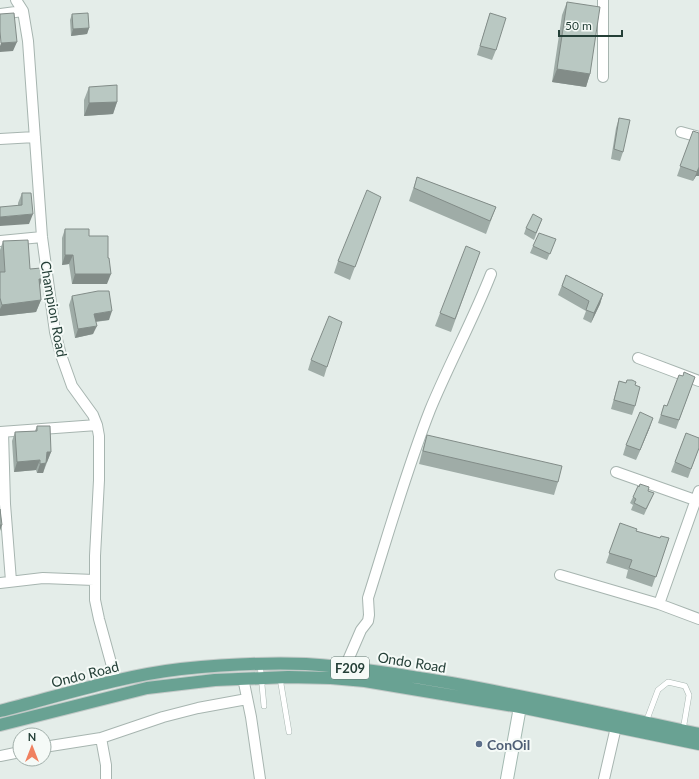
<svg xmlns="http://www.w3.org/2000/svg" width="699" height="779" viewBox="0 0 699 779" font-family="Lato,sans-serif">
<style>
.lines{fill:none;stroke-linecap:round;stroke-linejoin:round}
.lane-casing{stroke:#a7b5b0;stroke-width:6}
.street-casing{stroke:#a7b5b0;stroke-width:12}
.secondary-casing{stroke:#a3b9b1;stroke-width:14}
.primary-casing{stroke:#c2c9c7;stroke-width:14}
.lane{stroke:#fff;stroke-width:5}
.street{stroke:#fff;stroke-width:10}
.secondary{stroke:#fff;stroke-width:12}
.primary{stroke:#69a293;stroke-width:12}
.wall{fill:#9faca7}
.shaded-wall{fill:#828c88}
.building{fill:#b9c8c2;stroke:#828c88}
.service-dot{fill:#5c6f8a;stroke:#f5faf7;stroke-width:1.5}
.labels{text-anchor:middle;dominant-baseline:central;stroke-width:4;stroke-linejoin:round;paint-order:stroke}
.shield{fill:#f5faf7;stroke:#637771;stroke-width:1}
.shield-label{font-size:13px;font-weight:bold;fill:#243f37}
.street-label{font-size:14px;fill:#243f37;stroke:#f5faf7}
.service-label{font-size:14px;font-weight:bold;fill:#4e5e75;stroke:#f5faf7;text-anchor:start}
</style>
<rect width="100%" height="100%" fill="#e4ede9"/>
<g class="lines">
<defs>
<path id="lane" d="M 260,664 L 264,706
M 280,678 L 289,732
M 646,722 L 658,690 L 668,682 L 685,686 L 689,695 L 683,730"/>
<path id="street" d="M 16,0 L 23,11 L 28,41 L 42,237 L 55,332 L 61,355 L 72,386 L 93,415 L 97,425 L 99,436 L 99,480 L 95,556 L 95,600 L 99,619 L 116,681
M 0,14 L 23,11
M 603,77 L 603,0
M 681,132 L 699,137
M 0,139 L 35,137
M 0,241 L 42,237
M 638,358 L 699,381
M 0,432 L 97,425
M 3,432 L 5,504 L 11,581
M 616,472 L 695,500
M 560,575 L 659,604 L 699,619
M 0,583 L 43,578 L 94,580
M 659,604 L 699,491
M 345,667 L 361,630 L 368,621 L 369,615 L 368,598 C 388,535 406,471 430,410 C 449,364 473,320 491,274
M 243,678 L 251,717 L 260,779
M 101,738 L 106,765 L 106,779
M 44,747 L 101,738 L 163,717 L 198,708 L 247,699
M 0,756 L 20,752
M 604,779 L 616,727"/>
<path id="secondary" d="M 507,779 L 520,707"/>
<path id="primary" d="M 0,711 C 59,696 120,676 181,669 C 222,665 265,662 306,664 C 354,667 403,675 451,683 C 534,698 616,716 699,734
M 0,725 L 147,688 L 215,680 L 288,677 L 331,678 L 365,681 L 520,707 L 699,744"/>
</defs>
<use href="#lane" class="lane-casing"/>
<use href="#street" class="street-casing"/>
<use href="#secondary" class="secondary-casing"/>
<use href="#primary" class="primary-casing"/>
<use href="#lane" class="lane"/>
<use href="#street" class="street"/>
<use href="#secondary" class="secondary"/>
<use href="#primary" class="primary"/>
</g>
<path class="wall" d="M 567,2 L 590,74 L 586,87 L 552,82 L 562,15 Z
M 490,13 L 496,50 L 492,60 L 477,55 Z
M 72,14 L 89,28 L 87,34 L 71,36 L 70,20 Z
M 89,87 L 117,102 L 113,114 L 84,116 L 84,100 Z
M 619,118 L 623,152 L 620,161 L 611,159 L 616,128 Z
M 693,131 L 699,176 L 696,176 L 693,181 L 677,176 Z
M 417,177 L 496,207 L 486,234 L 409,201 Z
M 22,193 L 29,224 L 18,205 L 18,203 Z
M 381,197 L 350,280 L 334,273 L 338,261 Z
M 542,219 L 534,240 L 524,234 L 526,228 Z
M 65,229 L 89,236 L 107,284 L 72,284 L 69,264 L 62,265 L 62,238 Z
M 3,241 L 30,269 L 42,279 L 40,285 L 41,300 L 36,312 L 0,316 L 0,250 Z
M 533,246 L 553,246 L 547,260 L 530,253 Z
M 480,252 L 451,332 L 435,326 L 440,313 Z
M 566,275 L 603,294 L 600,304 L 591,323 L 583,319 L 586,311 L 558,295 Z
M 72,296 L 109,320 L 96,322 L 93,334 L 75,338 L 69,305 Z
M 311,360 L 327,367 L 324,377 L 308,370 Z
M 682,376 L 695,377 L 676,429 L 658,423 L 664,405 L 667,406 Z
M 619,381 L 635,385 L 635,406 L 632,415 L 611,409 L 616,391 Z
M 37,426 L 51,452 L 43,473 L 37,473 L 36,470 L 14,472 L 12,441 L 15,432 L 35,431 Z
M 650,427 L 636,460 L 623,455 L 626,445 Z
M 686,433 L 699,448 L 688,478 L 671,472 Z
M 427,435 L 558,482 L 554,495 L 419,464 L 423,448 Z
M 648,491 L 654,493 L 644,515 L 631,510 L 633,505 L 630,503 L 633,497 Z
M 620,523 L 636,531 L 660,538 L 669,538 L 652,587 L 626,578 L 628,570 L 606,563 Z"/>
<path class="shaded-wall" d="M 89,28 L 87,34 L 71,36 L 73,29 Z
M 17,42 L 13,51 L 0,52 L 0,46 L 1,43 Z
M 557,69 L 590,74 L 586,87 L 552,82 Z
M 117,102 L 113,114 L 84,116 L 89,103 Z
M 699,167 L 699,176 L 696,176 L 693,181 Z
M 33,214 L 29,224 L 0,226 L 0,217 Z
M 65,255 L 73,255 L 69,264 L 62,265 Z
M 75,274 L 111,274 L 107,284 L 72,284 Z
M 39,279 L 42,279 L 38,291 Z
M 603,294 L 600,304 L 591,323 L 594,313 Z
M 41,300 L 36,312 L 0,316 L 0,309 L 2,305 Z
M 112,311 L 109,320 L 91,322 L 94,314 Z
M 97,326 L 93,334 L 75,338 L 78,329 Z
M 653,418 L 650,427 L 636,460 L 640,450 Z
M 47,452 L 51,452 L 47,462 L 44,462 Z
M 40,460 L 36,470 L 14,472 L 17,462 Z
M 46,463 L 43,473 L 37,473 L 40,464 Z
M 0,525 L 2,525 L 0,531 Z"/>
<path class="building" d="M 567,2 L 600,7 L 590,74 L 557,69 Z
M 14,13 L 17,42 L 1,43 L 0,31 L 0,14 Z
M 88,13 L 89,28 L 73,29 L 72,14 Z
M 490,13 L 506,18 L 496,50 L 480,46 Z
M 117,85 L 117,102 L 89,103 L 89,87 Z
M 619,118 L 630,120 L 623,152 L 614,149 Z
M 693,131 L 699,133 L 699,167 L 697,172 L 680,166 Z
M 417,177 L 496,207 L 490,221 L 414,188 Z
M 367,190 L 381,197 L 355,267 L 338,261 Z
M 22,193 L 31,193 L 33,214 L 0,217 L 0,207 L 22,205 Z
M 533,214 L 542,219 L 536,233 L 526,228 Z
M 65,229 L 89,229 L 89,236 L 108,236 L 108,258 L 109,258 L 111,274 L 75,274 L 73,255 L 65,255 Z
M 539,233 L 556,239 L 550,254 L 533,246 Z
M 28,240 L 30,269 L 41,268 L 42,279 L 39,279 L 41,300 L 2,305 L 0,298 L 0,272 L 5,272 L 3,241 Z
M 466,246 L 480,252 L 455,319 L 440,313 Z
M 566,275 L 603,294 L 594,313 L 586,310 L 589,301 L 562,286 Z
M 98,291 L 109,291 L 112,311 L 94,314 L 97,326 L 78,329 L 72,296 Z
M 329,316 L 342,322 L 327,367 L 311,360 Z
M 684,372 L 695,377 L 679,420 L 661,415 L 664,405 L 667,406 L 679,375 L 683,376 Z
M 627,380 L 632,380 L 636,382 L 635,385 L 640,387 L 635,406 L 614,400 L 619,381 L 626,383 Z
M 640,412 L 653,418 L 640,450 L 626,445 Z
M 37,426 L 50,426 L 51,452 L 47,452 L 46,463 L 40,464 L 40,460 L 17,462 L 15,432 L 37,431 Z
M 686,433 L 699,438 L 699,448 L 691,469 L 675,462 Z
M 427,435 L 562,466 L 558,482 L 423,451 Z
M 640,484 L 649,487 L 648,491 L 654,493 L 646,509 L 634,503 L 636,499 L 633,497 L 638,486 L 639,487 Z
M 0,509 L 2,525 L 0,525 Z
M 620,523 L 637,529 L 636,531 L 660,538 L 661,536 L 669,538 L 656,577 L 629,568 L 632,560 L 609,553 Z"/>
<circle class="service-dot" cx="479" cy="744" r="4"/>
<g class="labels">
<rect class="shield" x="331" y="657" width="38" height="22" rx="3"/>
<g class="shield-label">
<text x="350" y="668">F209</text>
</g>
<g class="street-label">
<text transform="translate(54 309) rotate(80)">Champion Road</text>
<text transform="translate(412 662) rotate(9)">Ondo Road</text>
<text transform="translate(85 674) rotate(-14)">Ondo Road</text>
</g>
<g class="service-label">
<text x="487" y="744">ConOil</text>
</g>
</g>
<g transform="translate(32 747)"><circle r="19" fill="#f5faf7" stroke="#a1afaa"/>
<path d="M0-3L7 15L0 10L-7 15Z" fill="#f08160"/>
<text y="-6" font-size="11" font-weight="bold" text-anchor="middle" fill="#243f37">N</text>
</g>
<path d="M559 30v6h63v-6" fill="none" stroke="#243f37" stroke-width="2"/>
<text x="565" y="30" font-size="12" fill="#243f37" stroke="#f5faf7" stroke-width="3" paint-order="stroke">50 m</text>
</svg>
